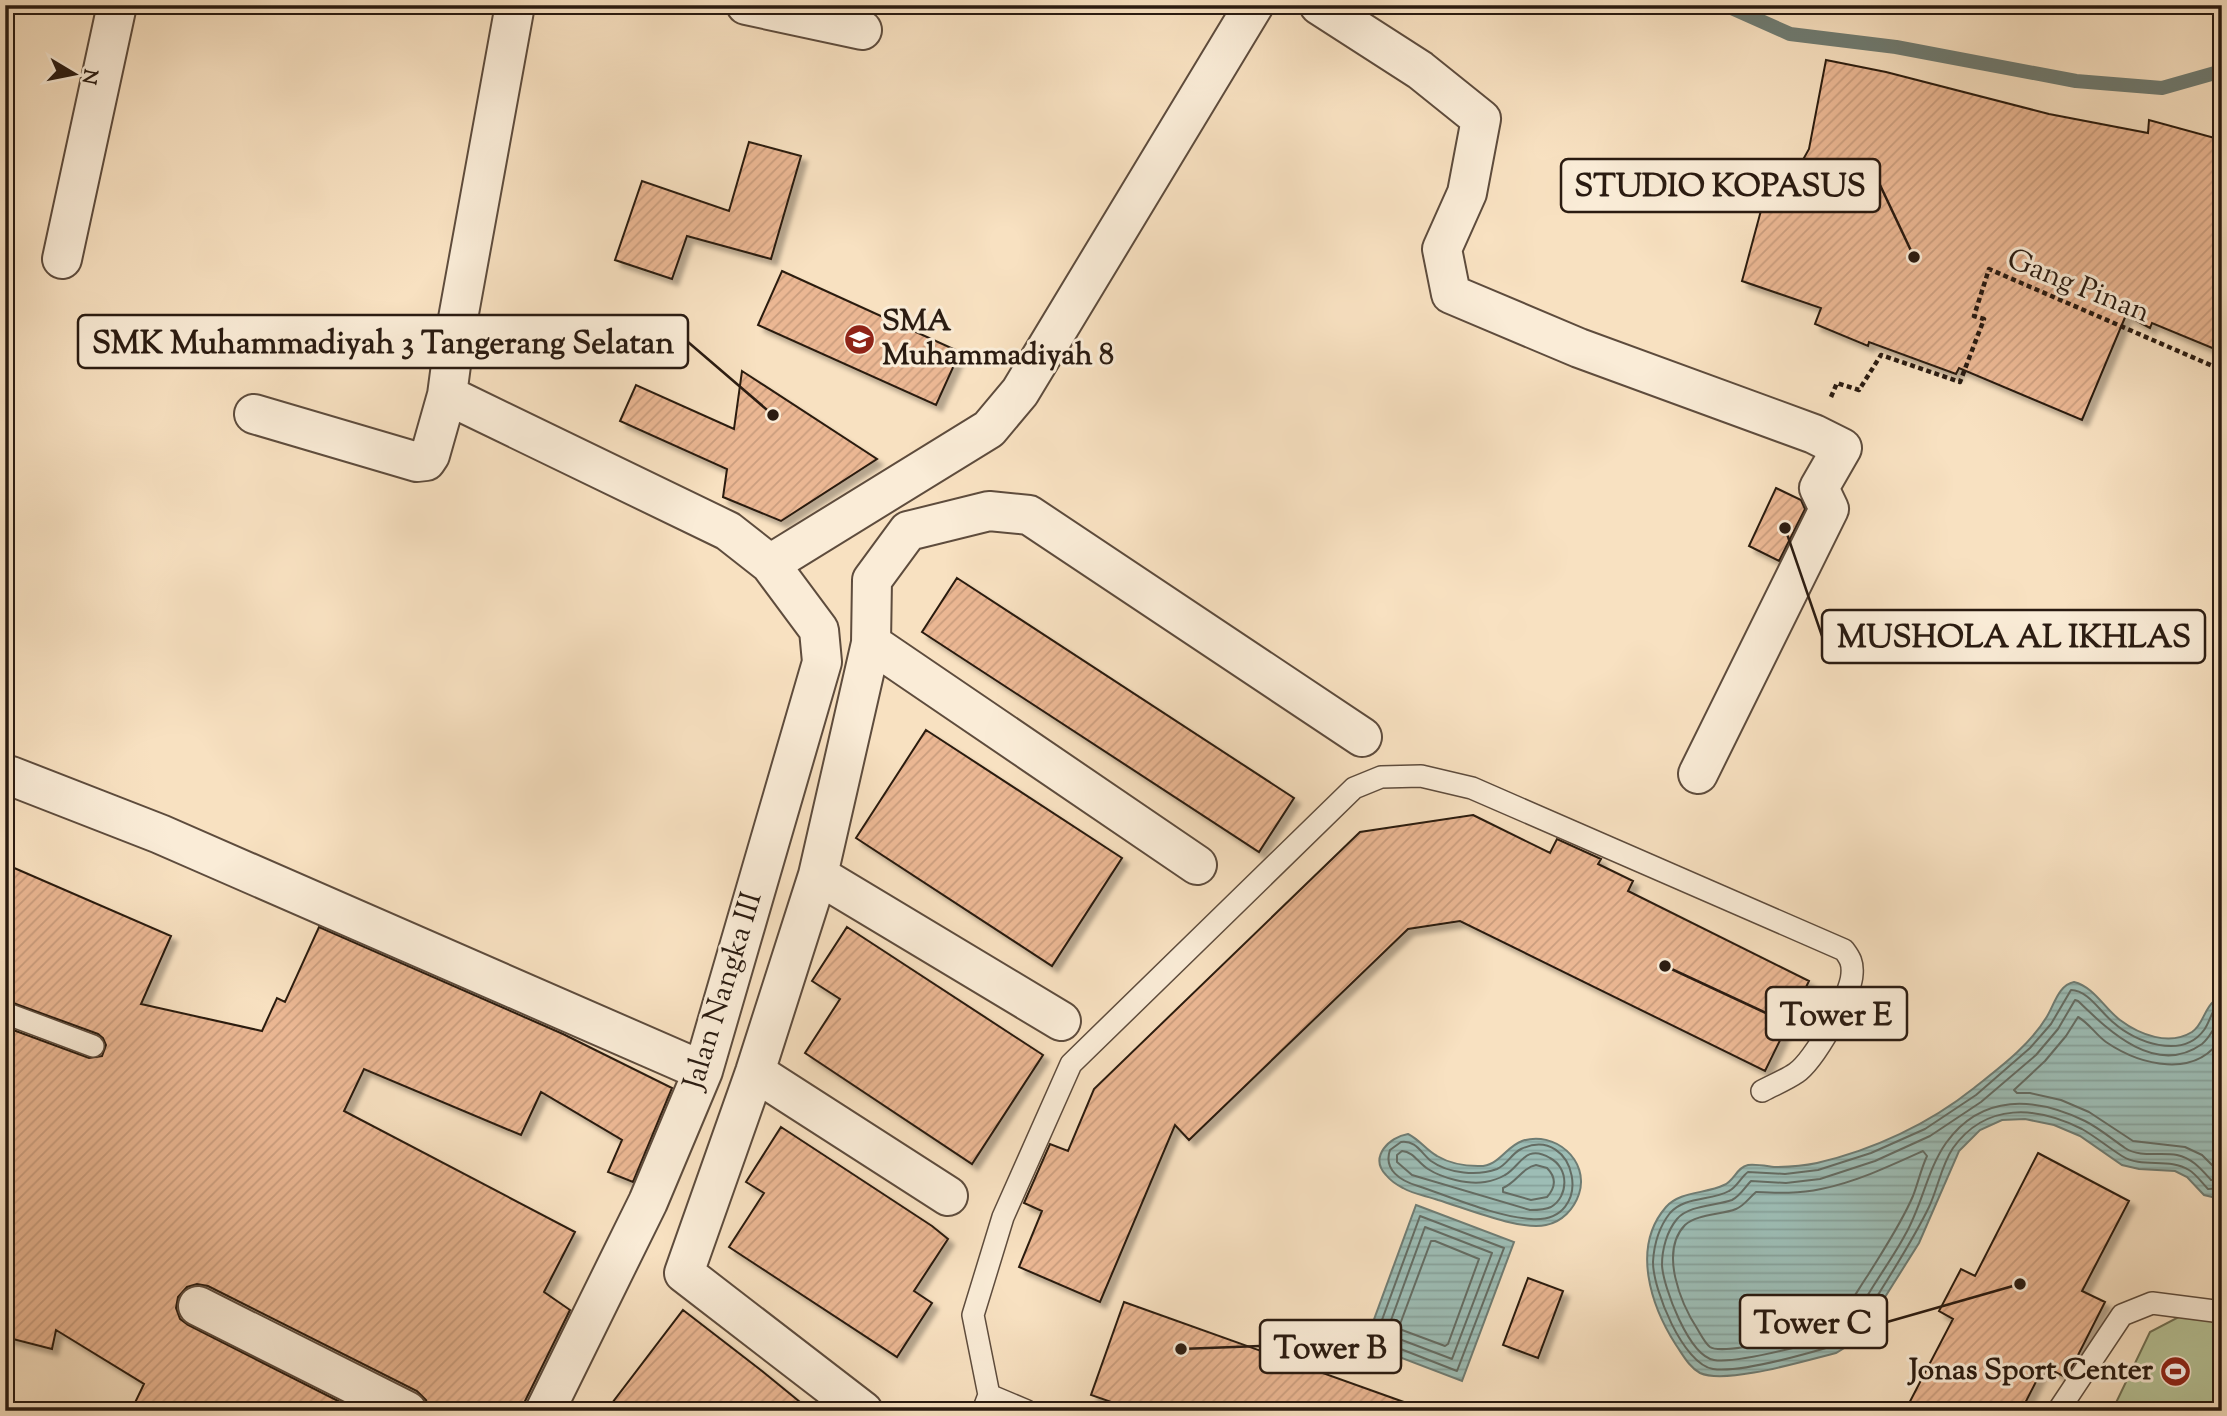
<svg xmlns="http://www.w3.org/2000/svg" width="2227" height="1416" viewBox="0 0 2227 1416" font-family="'Sorts Mill Goudy',serif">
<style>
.park{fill:#b7c498;stroke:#707054;stroke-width:2}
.water{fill:url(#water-rules);stroke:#6f7c73;stroke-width:2}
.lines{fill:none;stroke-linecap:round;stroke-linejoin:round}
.shore{stroke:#646c63;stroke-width:2}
.stream{stroke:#6f7c73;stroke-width:14}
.building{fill:url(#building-hatch);stroke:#2a1b11;stroke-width:2;filter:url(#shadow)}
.lane-casing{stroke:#5e4c3d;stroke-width:24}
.street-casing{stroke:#5e4c3d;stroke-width:42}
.path{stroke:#2a1b11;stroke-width:4.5;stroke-dasharray:5 3.5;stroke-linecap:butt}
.lane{stroke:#faecd7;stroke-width:21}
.street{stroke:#faecd7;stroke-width:38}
.labels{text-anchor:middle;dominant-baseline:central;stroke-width:6;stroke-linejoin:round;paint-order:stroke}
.street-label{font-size:30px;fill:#2a1b11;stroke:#faecd7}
.poi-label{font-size:30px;font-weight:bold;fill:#2a1b11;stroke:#faecd7;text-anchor:start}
.leader{fill:none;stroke:#2a1b11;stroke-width:2.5}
.callout-dot{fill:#2a1b11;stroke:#faecd7;stroke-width:2.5}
.callout{fill:#faecd7;stroke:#2a1b11;stroke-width:2.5}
.callout-label{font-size:32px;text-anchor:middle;font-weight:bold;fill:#2a1b11}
</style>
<defs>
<pattern id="water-rules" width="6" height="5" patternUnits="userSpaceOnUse" patternTransform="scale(1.75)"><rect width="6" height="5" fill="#9dbdb5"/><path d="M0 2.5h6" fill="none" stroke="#87a29b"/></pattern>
<pattern id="building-hatch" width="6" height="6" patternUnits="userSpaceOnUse" patternTransform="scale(1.75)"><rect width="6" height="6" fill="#ebb793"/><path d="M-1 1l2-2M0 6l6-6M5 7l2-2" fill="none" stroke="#ca9d7e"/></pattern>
<filter id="shadow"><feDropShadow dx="6" dy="6" stdDeviation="2" flood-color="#0004"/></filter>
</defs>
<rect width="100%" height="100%" fill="#f8e1c1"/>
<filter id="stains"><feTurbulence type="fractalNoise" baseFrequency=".00286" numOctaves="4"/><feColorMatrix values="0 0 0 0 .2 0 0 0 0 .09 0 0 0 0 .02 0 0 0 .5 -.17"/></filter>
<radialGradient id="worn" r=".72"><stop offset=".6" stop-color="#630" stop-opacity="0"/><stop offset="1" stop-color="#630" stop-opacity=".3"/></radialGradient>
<path class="park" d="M 2190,1311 L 2222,1324 L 2222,1411 L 2112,1411 L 2150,1332 Z"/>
<path class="water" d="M 2074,982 C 2094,987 2104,1008 2120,1020 C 2140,1035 2169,1046 2192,1032 C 2203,1025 2204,1009 2214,1001 L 2222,1004 L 2222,1194 L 2212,1197 L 2204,1195 L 2187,1177 L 2175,1171 L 2139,1169 L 2122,1165 L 2080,1136 L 2054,1125 L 2025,1119 L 2002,1120 L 1980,1130 L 1959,1151 L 1919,1243 L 1870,1321 L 1849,1345 L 1836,1353 C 1807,1360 1726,1385 1700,1373 C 1689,1367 1683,1355 1676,1345 C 1651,1306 1631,1247 1666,1207 C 1680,1191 1706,1194 1724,1185 C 1734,1181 1737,1167 1748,1165 C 1756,1164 1766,1166 1774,1167 C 1788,1167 1803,1166 1817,1163 C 1873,1150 1929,1124 1974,1088 C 1999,1068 2029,1046 2046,1018 C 2054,1006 2058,985 2074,982 Z
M 1408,1134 C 1420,1140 1426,1150 1437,1156 C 1449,1163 1465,1166 1478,1166 C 1499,1167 1505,1147 1522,1141 C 1554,1130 1590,1160 1579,1194 C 1574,1209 1562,1222 1546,1225 C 1520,1231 1465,1208 1438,1200 C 1427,1196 1413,1194 1403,1188 C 1397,1185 1390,1180 1386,1175 C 1369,1157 1389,1137 1408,1134 Z
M 1416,1205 L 1514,1242 L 1462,1381 L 1365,1344 Z"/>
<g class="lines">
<path class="shore" d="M 2222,1010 L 2214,1010 C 2210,1017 2208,1025 2204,1030 C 2182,1060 2135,1042 2114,1023 C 2101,1013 2088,990 2071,990 L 2051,1024 L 2030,1048 L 1976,1095 L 1925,1129 L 1871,1153 L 1818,1170 L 1785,1174 L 1748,1172 C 1741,1177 1737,1187 1729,1191 C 1711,1201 1685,1196 1670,1213 C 1659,1227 1654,1244 1653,1262 C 1653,1290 1683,1364 1713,1369 C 1739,1373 1806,1354 1833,1346 C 1855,1334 1868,1311 1881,1290 C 1898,1263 1915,1236 1929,1207 C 1938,1188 1941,1166 1953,1148 C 1986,1102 2037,1106 2082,1129 C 2096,1137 2109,1148 2122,1156 C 2142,1169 2169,1157 2189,1170 C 2196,1174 2202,1183 2208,1189 L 2222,1188
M 2222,1019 C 2214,1025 2211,1037 2202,1044 C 2156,1077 2109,1031 2078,1001 L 2075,1000 L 2058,1029 L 2036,1055 L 1981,1102 L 1930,1136 L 1875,1161 L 1820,1179 L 1786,1183 L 1751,1181 C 1745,1187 1740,1196 1732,1200 C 1715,1206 1689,1205 1677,1219 C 1667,1231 1662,1249 1662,1265 C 1663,1287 1689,1356 1714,1360 C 1738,1364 1805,1345 1830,1338 C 1850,1327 1862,1304 1874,1285 C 1884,1269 1896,1252 1905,1235 C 1922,1206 1927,1170 1946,1143 C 1982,1093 2035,1097 2085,1121 C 2099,1128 2112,1139 2125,1148 C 2140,1158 2160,1152 2177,1155 C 2192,1158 2201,1169 2211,1180 L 2222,1179
M 2222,1037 C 2196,1080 2140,1065 2106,1042 C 2096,1035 2089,1023 2078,1017 L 2066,1036 L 2045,1061 L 2014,1090 L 2017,1093 L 2030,1093 L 2061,1100 L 2089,1112 L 2133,1141 L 2185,1147 L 2202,1155 L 2215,1168 L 2222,1169
M 1401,1142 C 1416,1140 1421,1153 1431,1161 C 1449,1174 1478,1176 1497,1169 C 1507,1165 1511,1154 1521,1149 C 1577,1123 1597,1224 1531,1219 C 1497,1217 1451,1197 1418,1186 C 1401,1181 1383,1170 1390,1150 Z
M 1402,1151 C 1414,1152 1418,1163 1428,1169 C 1442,1178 1468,1185 1485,1182 C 1491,1181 1500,1178 1505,1175 C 1520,1167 1525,1143 1550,1158 C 1569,1168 1569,1196 1551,1207 C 1545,1210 1537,1210 1530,1210 L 1412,1175 L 1397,1162 L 1397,1155 Z
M 1923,1151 L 1927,1156 C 1921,1169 1918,1183 1913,1196 C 1901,1224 1884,1249 1868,1275 C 1857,1291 1848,1309 1834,1323 C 1823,1333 1722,1356 1710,1347 C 1705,1343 1701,1335 1698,1330 C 1681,1304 1659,1252 1685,1225 C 1697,1214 1721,1215 1736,1209 C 1744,1206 1749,1198 1756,1192 C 1778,1193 1799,1194 1821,1189 C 1856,1182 1890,1166 1923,1151 Z
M 1536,1165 L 1547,1168 C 1556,1177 1556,1187 1547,1197 L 1531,1200 L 1503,1192 L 1503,1188 C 1517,1182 1522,1168 1536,1165 Z
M 1420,1216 L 1504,1248 L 1457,1371 L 1375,1339 Z
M 1425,1227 L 1492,1253 L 1452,1359 L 1386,1334 Z
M 1431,1241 L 1435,1241 L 1479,1259 L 1448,1344 L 1445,1346 L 1402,1330 L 1399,1327 Z"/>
<path class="stream" d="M 1725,5 L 1790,34 L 1896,47 L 2076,81 L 2162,88 L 2222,71"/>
</g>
<path class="building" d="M 1826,60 L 1886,72 L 2049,114 L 2148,133 L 2149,120 L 2222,140 L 2222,352 L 2152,323 L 2150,328 L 2126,315 L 2082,420 L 1959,368 L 1956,374 L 1869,342 L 1868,346 L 1815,324 L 1821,308 L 1742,281 L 1763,203 L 1776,208 L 1809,149 Z
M 749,142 L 801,156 L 771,259 L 687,236 L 672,279 L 615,260 L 642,181 L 729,211 Z
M 782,271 L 960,352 L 936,405 L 758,325 Z
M 742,371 L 877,459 L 781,521 L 723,497 L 727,469 L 620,421 L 636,385 L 734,429 Z
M 1776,488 L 1801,500 L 1805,509 L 1779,561 L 1749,546 Z
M 957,578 L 1294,798 L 1259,852 L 922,632 Z
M 926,730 L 1122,858 L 1052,966 L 856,838 Z
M 1473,815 L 1550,853 L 1557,839 L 1601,859 L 1598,864 L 1633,881 L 1628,891 L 1809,981 L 1765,1071 L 1460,921 L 1408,929 L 1189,1140 L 1175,1125 L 1100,1302 L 1019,1267 L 1042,1211 L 1024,1203 L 1050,1144 L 1068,1151 L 1094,1089 L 1360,832 Z
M 5,864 L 171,936 L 141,1004 L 262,1031 L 277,998 L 285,1002 L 319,927 L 563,1034 L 672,1088 L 633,1182 L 608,1172 L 622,1140 L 541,1092 L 521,1135 L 364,1069 L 344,1111 L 575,1232 L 544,1292 L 570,1310 L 525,1401 L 523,1411 L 429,1411 L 426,1400 L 417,1391 L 208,1286 L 197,1284 L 187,1287 L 178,1297 L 176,1308 L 180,1319 L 188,1325 L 358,1411 L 131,1411 L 144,1384 L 56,1330 L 52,1349 L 5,1337 L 5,1027 L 89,1058 L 102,1056 L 106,1045 L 103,1038 L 98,1034 L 5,1000 Z
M 847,927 L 1043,1055 L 972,1164 L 805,1053 L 840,999 L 812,981 Z
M 781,1127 L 932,1226 L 948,1239 L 914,1291 L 932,1303 L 897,1357 L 729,1247 L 764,1193 L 746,1182 Z
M 2038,1153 L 2129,1201 L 2082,1291 L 2105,1302 L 2073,1365 L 2065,1377 L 2044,1366 L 2021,1411 L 1905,1411 L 1953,1319 L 1939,1311 L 1961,1269 L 1975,1276 Z
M 1528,1278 L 1563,1291 L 1538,1358 L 1503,1345 Z
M 1124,1302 L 1415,1406 L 1414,1411 L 1137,1411 L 1091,1395 Z
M 683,1310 L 762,1371 L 811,1411 L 606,1411 Z"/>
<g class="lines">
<defs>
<path id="lane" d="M 5,1013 L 93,1046
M 989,1395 L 1027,1411
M 983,1411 L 989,1395 L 973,1315 L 1003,1217 L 1071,1064 L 1354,788 L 1381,777 L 1421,776 L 1472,788 L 1844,950 C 1850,958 1853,963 1852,974 C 1851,996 1814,1061 1796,1073 C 1786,1080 1773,1085 1762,1091
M 2058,1411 L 2122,1315 L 2152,1303 L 2222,1312"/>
<path id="street" d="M 746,5 L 862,30
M 1319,5 L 1420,70 L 1481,119 L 1467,193 L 1442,249 L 1451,294 L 1579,348 L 1814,434 L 1842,448 L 1819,488 L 1829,509 L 1698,774
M 62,259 L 117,5
M 447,395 L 728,531 L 770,564 L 819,630 L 822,662 L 703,1071 L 648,1202 L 545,1411
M 254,414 L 417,462 L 426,461 L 430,455 L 447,395 L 455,335 L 515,5
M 770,564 L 989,429 L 1020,392 L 1254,5
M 871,643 L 1197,865
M 11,776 L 160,834 L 703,1071
M 818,875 L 1061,1021
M 755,1072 L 948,1196
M 198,1306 L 407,1411
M 863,1411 L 684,1273 L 755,1072 L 818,875 L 871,643 L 872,580 L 908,531 L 989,511 L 1029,515 L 1362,737"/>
</defs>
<use href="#lane" class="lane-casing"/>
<use href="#street" class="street-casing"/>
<path class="path" d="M 1831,397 L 1837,383 L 1859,390 L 1881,355 L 1960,382 L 1984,319 L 1974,316 L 1989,269 L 2222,370"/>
<use href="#lane" class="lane"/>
<use href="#street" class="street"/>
</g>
<defs>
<symbol id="school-disc" viewBox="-11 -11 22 22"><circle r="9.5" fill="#8f2418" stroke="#faecd7"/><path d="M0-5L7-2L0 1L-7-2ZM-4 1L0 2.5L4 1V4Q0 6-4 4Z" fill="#fff"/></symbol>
<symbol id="stadium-disc" viewBox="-11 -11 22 22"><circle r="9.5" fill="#8f2418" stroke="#faecd7"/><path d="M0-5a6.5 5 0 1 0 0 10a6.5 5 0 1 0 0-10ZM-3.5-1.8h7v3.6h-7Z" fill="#fff"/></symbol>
</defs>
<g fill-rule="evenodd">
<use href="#school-disc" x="842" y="322" width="35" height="35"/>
<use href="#stadium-disc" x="2158" y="1354" width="35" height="35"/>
</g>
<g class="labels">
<g class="street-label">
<text transform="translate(2078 287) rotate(22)">Gang Pinan</text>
<text transform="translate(724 991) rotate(-73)">Jalan Nangka III</text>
</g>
<g class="poi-label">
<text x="882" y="322">SMA<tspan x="882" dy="34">Muhammadiyah 8</tspan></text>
<text x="2153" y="1371" text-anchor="end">Jonas Sport Center</text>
</g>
</g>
<path class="leader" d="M1914 257L1880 185M773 415L688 342M1785 528L1822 636M1665 966L1766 1013M2020 1284L1887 1322M1181 1349L1260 1346"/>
<g class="callout-dot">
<circle cx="1914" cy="257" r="7"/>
<circle cx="773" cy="415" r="7"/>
<circle cx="1785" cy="528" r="7"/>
<circle cx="1665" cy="966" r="7"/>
<circle cx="2020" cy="1284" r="7"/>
<circle cx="1181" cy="1349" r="7"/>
</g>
<g class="callout">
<rect x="1561" y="159" width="319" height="53" rx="7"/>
<rect x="78" y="315" width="610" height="53" rx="7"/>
<rect x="1822" y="610" width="383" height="53" rx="7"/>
<rect x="1766" y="987" width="141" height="53" rx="7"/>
<rect x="1740" y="1295" width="147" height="53" rx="7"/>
<rect x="1260" y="1320" width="141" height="53" rx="7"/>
</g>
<g class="callout-label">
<text x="1720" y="196">STUDIO KOPASUS</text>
<text x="383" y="353">SMK Muhammadiyah 3 Tangerang Selatan</text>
<text x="2014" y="647">MUSHOLA AL IKHLAS</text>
<text x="1836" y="1025">Tower E</text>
<text x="1813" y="1333">Tower C</text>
<text x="1330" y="1358">Tower B</text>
</g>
<rect width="2227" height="1416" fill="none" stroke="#f8e1c1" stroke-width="28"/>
<rect x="7" y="7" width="2213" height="1402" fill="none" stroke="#2a1b11" stroke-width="3.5"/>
<rect x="14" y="14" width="2199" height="1388" fill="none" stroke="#2a1b11" stroke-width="2"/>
<g transform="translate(74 74) rotate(100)" stroke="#faecd7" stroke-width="5" paint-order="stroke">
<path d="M0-5L12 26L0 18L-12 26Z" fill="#2a1b11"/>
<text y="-10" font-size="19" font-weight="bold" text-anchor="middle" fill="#2a1b11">N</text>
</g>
<rect width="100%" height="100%" filter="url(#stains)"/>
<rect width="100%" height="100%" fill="url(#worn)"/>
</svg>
